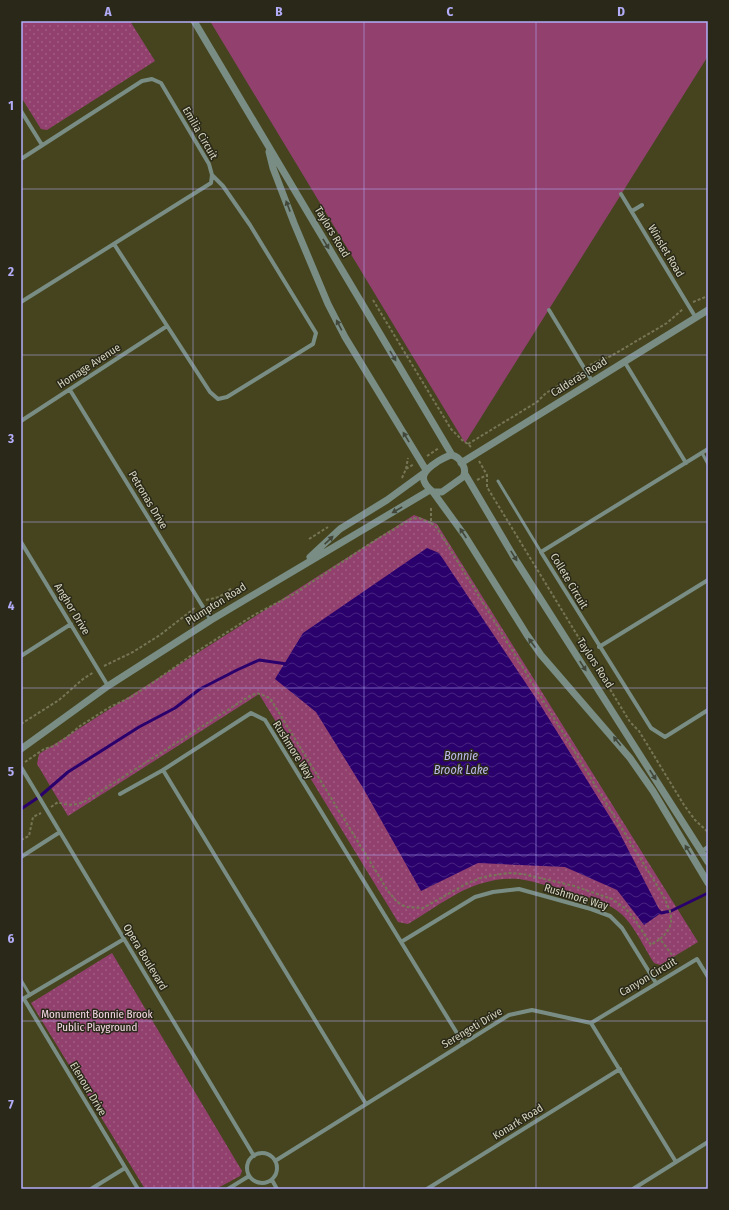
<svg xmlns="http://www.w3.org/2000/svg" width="729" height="1210" viewBox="0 0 729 1210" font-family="'Fira Sans Condensed',sans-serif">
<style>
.grass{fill:#92416f}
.park{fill:url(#park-dots)}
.water{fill:url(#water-waves)}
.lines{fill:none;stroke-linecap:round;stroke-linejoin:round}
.stream{stroke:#2a006d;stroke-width:3}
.path{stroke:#767656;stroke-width:2;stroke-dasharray:3 2;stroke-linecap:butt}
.service{stroke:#798d84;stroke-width:3}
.minor{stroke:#798d84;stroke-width:4}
.tertiary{stroke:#798d84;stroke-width:7}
.oneway{fill:#424739}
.grid{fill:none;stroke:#b3adf9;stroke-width:1;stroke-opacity:0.55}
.labels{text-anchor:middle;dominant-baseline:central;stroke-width:3;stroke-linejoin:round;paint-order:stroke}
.street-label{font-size:11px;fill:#d4d4bf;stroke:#2a2919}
.park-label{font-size:11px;fill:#f5d8e6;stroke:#2a2919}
.water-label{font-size:12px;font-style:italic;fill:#bdbaf0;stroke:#2a2919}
.neatline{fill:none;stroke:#b3adf9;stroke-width:1.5}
.grid-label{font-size:13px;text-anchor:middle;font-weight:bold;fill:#b3adf9}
</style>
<defs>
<pattern id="park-dots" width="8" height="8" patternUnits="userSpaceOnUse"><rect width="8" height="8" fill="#92416f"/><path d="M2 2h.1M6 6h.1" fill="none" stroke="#a05c82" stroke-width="1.8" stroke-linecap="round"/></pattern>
<pattern id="water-waves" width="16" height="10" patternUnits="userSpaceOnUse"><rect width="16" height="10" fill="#2a006d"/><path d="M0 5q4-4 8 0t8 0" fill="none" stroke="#482480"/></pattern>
</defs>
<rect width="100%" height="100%" fill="#45441e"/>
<path class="grass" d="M 210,21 L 708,21 L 708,56 L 465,443 Z"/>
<path class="park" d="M 21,21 L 130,21 L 155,61 L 47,130 L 41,129 L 21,97 Z
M 414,515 L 437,524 L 698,942 L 660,965 L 654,963 C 645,949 633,923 620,913 C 604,899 581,896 561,890 C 547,886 534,881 519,879 C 507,878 495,879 483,883 C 459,889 430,911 408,924 L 398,922 L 259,694 L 68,816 L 37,764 L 39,754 Z
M 112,953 L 242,1171 L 240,1176 L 216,1189 L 145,1189 L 31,1003 Z"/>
<path class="water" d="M 427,548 L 439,553 L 541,706 L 618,830 L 661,913 L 644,925 L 617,890 L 565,867 L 478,863 L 421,891 L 363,788 L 316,712 L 275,679 L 303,633 Z"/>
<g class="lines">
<path class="stream" d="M 21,809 L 39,797 L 68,772 L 139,727 L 175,708 L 200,689 L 237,670 L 259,660 L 287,664
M 658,910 L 661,913 L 671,911 L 708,893"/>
<path class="path" d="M 373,300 L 451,429 L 462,440 L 468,444 L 471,447
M 693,302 L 708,296
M 590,365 L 596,362 L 611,356 L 667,323 L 683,309
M 468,444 L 537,402 L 546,393 L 572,378 L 580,372
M 427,456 L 439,448
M 479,461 L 487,475 L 487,487 L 630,722 L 639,731 L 684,805 L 695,820 L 708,832
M 406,469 L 414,464
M 402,478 L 406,469 L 408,458
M 477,480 L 487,475
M 431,508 L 431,523 L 437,528 L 661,892 C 670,910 679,923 660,939 L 675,959
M 309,539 L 328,527
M 206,600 L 219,597 L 232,588
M 104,666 L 133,652 L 160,635 L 196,607
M 21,724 L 59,700 L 83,679 L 94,672
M 25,762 L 44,749 L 54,746 L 67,737 L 80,726 L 110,707 L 131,697 L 151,684 L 196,652 L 254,615 L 294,594 L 374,541 L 411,519 L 419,518 L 431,523
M 51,807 L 58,802 C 67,806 75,805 84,802 L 248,697 L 257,693 L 270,698 L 388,891 L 397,902 L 406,907 L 423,908 L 466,884 L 483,877 L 508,873 L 523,874 L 574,886 L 612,899 L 626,909 L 634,918 L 651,945 L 660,939
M 21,840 L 29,836 L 33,817 L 41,813"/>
<path class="service" d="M 702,453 L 708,464
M 498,481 L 541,552
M 21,980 L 30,995"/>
<path class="minor" d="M 21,111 L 42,145
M 21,159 L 142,81 L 152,79 L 161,83 L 209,164 L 212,175 L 211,183 L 21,302
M 621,194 L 696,318
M 632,211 L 642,205
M 114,244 L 210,392 L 218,399 L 227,397 L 313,344 L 316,333 L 250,225 L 223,186 L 212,175
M 549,310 L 592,381
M 624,361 L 686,463
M 70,390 L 211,620
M 21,421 L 167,326
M 708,449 L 541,552 L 651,728 L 665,737 L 708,710
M 21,542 L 108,686
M 599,647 L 708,580
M 21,656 L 71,624
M 21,767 L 254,1156
M 120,794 L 163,770
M 702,851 L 708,847
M 21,857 L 60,832
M 401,942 L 475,897 L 493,892 L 519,889 L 591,909 L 610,916 L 622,928 L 656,983
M 24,999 L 138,1189
M 21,1000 L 124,939
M 591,1023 L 697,959 L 708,977
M 366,1104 L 163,770 L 251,713 L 265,720 L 463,1043
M247 1168a15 15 0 1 1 30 0a15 15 0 1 1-30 0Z
M 275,1161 L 509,1015 L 532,1010 L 591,1023 L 676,1162
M 272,1180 L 277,1189
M 91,1189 L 125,1168
M 228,1189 L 249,1176
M 427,1189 L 620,1069
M 633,1189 L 708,1142"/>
<path class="tertiary" d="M 194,21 L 452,455
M 269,152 L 273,168 L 294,223 L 328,304 L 345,337 L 426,470
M 452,455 C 460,457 468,469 463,477 L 442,492 L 433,492 C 417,479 423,471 437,462 C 442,459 446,456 452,455 Z
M 461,463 L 708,310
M 465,474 L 517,562 L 708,862
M 433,492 L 465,536 L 527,635 L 541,655 L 630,758 L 653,791 L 708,883
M 310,557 L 340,529 L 387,500 L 424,473
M 21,749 L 108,686 L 211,620 L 430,490"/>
</g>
<defs><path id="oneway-solid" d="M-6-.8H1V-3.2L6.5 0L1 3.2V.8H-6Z"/></defs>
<g class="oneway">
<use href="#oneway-solid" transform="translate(288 206) rotate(-111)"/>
<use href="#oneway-solid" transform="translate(326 244) rotate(59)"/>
<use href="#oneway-solid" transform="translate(339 325) rotate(-118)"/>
<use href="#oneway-solid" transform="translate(393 356) rotate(59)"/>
<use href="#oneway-solid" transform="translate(406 437) rotate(-121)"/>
<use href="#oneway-solid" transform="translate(397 510) rotate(150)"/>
<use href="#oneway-solid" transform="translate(463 533) rotate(-123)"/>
<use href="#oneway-solid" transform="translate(329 540) rotate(-43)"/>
<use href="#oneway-solid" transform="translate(514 556) rotate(58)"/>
<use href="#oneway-solid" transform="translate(532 643) rotate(-127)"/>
<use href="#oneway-solid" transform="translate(583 666) rotate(57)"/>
<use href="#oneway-solid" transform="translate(617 741) rotate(-129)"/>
<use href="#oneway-solid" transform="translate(653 775) rotate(57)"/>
<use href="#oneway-solid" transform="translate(688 850) rotate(-121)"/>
</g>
<path class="grid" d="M 193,21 L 193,1189M 364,21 L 364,1189M 536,21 L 536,1189M 21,189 L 708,189M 21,355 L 708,355M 21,522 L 708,522M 21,688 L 708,688M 21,855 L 708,855M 21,1021 L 708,1021"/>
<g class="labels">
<g class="street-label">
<text transform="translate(200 133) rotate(60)">Emilia Circuit</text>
<text transform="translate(332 232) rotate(59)">Taylors Road</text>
<text transform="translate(666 251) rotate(59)">Winslet Road</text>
<text transform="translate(89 366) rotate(-33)">Homage Avenue</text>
<text transform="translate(579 377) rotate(-32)">Calderas Road</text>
<text transform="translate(148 500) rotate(59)">Petronas Drive</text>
<text transform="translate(569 581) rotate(59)">Collete Circuit</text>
<text transform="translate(216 604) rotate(-32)">Plumpton Road</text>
<text transform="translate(72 609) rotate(59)">Anghor Drive</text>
<text transform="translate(595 663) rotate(57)">Taylors Road</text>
<text transform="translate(293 750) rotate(58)">Rushmore Way</text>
<text transform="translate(576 897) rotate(17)">Rushmore Way</text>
<text transform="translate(145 957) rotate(59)">Opera Boulevard</text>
<text transform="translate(648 977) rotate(-31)">Canyon Circuit</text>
<text transform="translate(472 1028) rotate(-31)">Serengeti Drive</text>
<text transform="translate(88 1089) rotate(59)">Elenour Drive</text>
<text transform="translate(518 1122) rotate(-32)">Konark Road</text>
</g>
<g class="park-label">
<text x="97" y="1014">Monument Bonnie Brook<tspan x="97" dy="13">Public Playground</tspan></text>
</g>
<g class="water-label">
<text x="461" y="756">Bonnie<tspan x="461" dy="14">Brook Lake</tspan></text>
</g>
</g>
<rect width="729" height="1210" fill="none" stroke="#2a2919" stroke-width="44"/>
<rect x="22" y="22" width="685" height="1166" class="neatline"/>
<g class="grid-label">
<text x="108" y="16">A</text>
<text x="279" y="16">B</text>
<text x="450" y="16">C</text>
<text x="621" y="16">D</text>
<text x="11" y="110">1</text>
<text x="11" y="276">2</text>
<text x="11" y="443">3</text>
<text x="11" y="610">4</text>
<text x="11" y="776">5</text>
<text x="11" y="943">6</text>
<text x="11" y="1109">7</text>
</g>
</svg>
